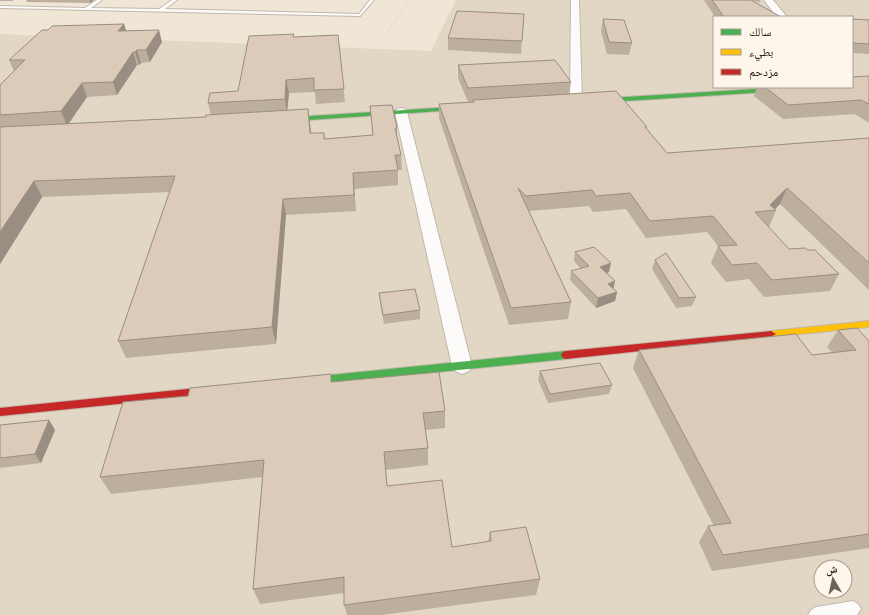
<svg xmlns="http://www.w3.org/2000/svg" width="869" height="615" viewBox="0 0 869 615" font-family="'Work Sans','Noto Naskh Arabic',sans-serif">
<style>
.industrial{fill:#e2d6c5;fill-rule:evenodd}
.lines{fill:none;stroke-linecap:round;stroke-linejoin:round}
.lane-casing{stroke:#c0b8ac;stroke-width:2}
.street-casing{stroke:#c0b8ac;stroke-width:2}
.fast-casing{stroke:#c0b8ac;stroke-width:2}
.slow-casing{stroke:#c0b8ac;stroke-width:2}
.jam-casing{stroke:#c0b8ac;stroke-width:2}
.lane{fill:#fdfbf9;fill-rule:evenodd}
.street{fill:#fdfbf9;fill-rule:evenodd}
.fast{fill:#4caf50;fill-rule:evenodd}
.slow{fill:#ffc107;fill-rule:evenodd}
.jam{fill:#c62828;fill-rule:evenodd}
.rail{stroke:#d6d2ce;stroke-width:1.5;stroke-dasharray:1 2;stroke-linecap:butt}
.wall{fill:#bcaf9e}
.shaded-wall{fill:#998e81}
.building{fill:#dbcbb8;stroke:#998e81}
</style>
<rect width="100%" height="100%" fill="#f0e6d6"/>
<path class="industrial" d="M 456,0 L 869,0 L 869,615 L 0,615 L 0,34 L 431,51 ZM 714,17 L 852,17 L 852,87 L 714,87 ZM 821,567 L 845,567 L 845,591 L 821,591 Z"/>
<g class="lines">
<defs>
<path id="lane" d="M 97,0 L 102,0 L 91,8 L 159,9 L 172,0 L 177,0 L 165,9 L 359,14 L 370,0 L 374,0 L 360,16 L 0,8 L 0,6 L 85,8 Z
M 853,601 L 858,604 L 861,609 L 857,615 L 808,615 L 811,610 L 816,607 Z"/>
<path id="street" d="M 571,0 L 579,0 L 582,102 L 580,105 L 572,105 L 570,102 Z
M 764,0 L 773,0 L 787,17 L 777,17 Z
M 401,108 L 405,109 L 407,112 L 472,366 L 469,371 L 462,374 L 455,371 L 452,366 L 395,112 L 397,109 Z"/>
<path id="fast" d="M 789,87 L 818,87 L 815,89 L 593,103 L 590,101 L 593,99 Z
M 468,106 L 471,108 L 470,109 L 279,122 L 276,120 L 279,118 Z
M 566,351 L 569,352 L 571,355 L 569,358 L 566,359 L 301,386 L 297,385 L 296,382 L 297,379 L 301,378 Z"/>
<path id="slow" d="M 869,321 L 869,327 L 771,337 L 766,334 L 771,331 Z"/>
<path id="jam" d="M 771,331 L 776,334 L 771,337 L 566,359 L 563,358 L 561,355 L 563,352 L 566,351 Z
M 217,386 L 221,387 L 222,390 L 221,393 L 217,394 L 0,416 L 0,408 Z"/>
</defs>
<use href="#lane" class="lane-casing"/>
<use href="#street" class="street-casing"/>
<use href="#fast" class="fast-casing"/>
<use href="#slow" class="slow-casing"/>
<use href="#jam" class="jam-casing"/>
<use href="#lane" class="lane"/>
<use href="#street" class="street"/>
<use href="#fast" class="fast"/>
<use href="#slow" class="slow"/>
<use href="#jam" class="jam"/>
<path class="rail" d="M 388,32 L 409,0"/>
</g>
<path class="wall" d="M 0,0 L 14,0 L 12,1 L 0,1 Z
M 26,0 L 94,0 L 90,3 L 27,2 Z
M 704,0 L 760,0 L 760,2 L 753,1 L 781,17 L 715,17 Z
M 524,14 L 521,54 L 448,50 L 448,38 Z
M 603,19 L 632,43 L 629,55 L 607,54 L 601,31 Z
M 852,19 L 869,20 L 869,54 L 852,53 Z
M 124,24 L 126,31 L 162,42 L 150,62 L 141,63 L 139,65 L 137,65 L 117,95 L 87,97 L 68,124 L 206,117 L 211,115 L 208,103 L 238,91 L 294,34 L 294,37 L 338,35 L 345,102 L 316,104 L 315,92 L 289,93 L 287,111 L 308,109 L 311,133 L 324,133 L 325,139 L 373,135 L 370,106 L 397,128 L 397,139 L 401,155 L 402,170 L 398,170 L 398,185 L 354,189 L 356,211 L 286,215 L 276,344 L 126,358 L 118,341 L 170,192 L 42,197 L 0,264 L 0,85 L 14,71 L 9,60 Z
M 458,65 L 571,82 L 569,94 L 647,127 L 647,129 L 667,153 L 869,138 L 869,290 L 780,204 L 775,209 L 776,210 L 769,227 L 768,227 L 789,249 L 808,250 L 839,274 L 830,291 L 764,297 L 749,279 L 726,282 L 711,263 L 718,246 L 707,232 L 646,238 L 626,209 L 593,212 L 589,206 L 529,211 L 571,302 L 568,319 L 509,325 L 439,118 L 439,104 L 468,102 L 458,78 Z
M 869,76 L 869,123 L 855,114 L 783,119 L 754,96 L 757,87 L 852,87 Z
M 575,252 L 609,272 L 607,273 L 615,281 L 613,289 L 617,292 L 615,301 L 596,308 L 570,280 L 571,271 L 581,269 L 574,261 Z
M 655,260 L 696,297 L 692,306 L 676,308 L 652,269 Z
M 379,293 L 420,310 L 420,319 L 384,324 L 380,302 Z
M 838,330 L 869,341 L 869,548 L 712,571 L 699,542 L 708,526 L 714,526 L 633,368 L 639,350 L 812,355 L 832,352 L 827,347 Z
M 540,371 L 612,385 L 609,394 L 548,403 L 538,380 Z
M 332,382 L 445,411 L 445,428 L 425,430 L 428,448 L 428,465 L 386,470 L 387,486 L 452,547 L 488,542 L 490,532 L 540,579 L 536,595 L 381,615 L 347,615 L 344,605 L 344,593 L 260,604 L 253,589 L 263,477 L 111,494 L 100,477 Z
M 49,420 L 55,430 L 41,463 L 0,468 L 0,425 Z"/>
<path class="shaded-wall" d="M 90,0 L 94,0 L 90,3 Z
M 124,24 L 128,36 L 118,31 Z
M 159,30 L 162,42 L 150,62 L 146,50 Z
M 137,50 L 141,63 L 139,65 L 135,52 Z
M 133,52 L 137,65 L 117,95 L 113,82 Z
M 286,80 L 289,93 L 287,113 L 285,99 Z
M 82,83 L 87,97 L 67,126 L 61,111 Z
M 308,109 L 310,123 L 312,148 L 310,133 Z
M 353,173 L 354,189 L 356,211 L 354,195 Z
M 34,181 L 42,197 L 0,264 L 0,232 Z
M 787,188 L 780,204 L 773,211 L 770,205 Z
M 283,199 L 286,215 L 276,344 L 272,327 Z
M 611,263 L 609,272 L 598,276 L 600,267 Z
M 615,281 L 613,291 L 608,284 Z
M 617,292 L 615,301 L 596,308 L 598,298 Z
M 49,420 L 55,430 L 41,463 L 35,454 Z"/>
<path class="building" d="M 712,0 L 751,0 L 781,17 L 724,17 Z
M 457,11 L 524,14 L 522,41 L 448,38 Z
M 603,19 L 624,20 L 632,43 L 609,42 Z
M 852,19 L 869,20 L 869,44 L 852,43 Z
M 124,24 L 118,31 L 159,30 L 146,50 L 137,50 L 135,52 L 133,52 L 113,82 L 82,83 L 61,111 L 0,115 L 0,85 L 25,60 L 9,60 L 42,30 L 48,30 L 52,26 Z
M 294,34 L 293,37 L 338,35 L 344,89 L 314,90 L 314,78 L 286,80 L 285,99 L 208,103 L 210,93 L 238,91 L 249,36 Z
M 555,60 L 571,82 L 468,88 L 458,65 Z
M 869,76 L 869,104 L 861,100 L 788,105 L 765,87 L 852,87 L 852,77 Z
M 616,91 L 647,127 L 645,127 L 667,153 L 869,138 L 869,263 L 787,188 L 770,205 L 776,210 L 755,212 L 789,249 L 805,248 L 808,250 L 815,250 L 839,274 L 772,280 L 757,263 L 732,265 L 718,246 L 737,245 L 713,216 L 650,221 L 630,193 L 596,196 L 592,190 L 526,196 L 518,188 L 571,302 L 511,308 L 439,104 L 474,102 L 473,100 Z
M 392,105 L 397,128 L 395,128 L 401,155 L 395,155 L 398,170 L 353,173 L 354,195 L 283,199 L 272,327 L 118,341 L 175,176 L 34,181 L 0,232 L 0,127 L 206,117 L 206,115 L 308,109 L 310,133 L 324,133 L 324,139 L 373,135 L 370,106 Z
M 594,247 L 611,263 L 600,267 L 615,281 L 608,284 L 617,292 L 598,298 L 571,271 L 589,266 L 575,252 Z
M 666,253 L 696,297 L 679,298 L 655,260 Z
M 415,289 L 420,310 L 383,315 L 379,293 Z
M 857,328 L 869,341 L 869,534 L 723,555 L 708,526 L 731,523 L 639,350 L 796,334 L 812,355 L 856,350 L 838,330 Z
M 600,363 L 612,385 L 550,394 L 540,371 Z
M 439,372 L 445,411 L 423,413 L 428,448 L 384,452 L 387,486 L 442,480 L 452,547 L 491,541 L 490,532 L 526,527 L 540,579 L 344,605 L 344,577 L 253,589 L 264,460 L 100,477 L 123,402 L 188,396 L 190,388 L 331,374 L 331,382 Z
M 49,420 L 35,454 L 0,458 L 0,425 Z"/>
<rect x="713" y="16" width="140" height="72" fill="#fff6eb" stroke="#a79e94"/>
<rect x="721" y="29" width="20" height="6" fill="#4caf50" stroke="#a79e94"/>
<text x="749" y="36" font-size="12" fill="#221b11">سالك</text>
<rect x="721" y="49" width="20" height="6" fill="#ffc107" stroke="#a79e94"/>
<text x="749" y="56" font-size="12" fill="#221b11">بطيء</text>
<rect x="721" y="69" width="20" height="6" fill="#c62828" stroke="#a79e94"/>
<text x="749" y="76" font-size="12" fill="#221b11">مزدحم</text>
<g transform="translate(833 579) rotate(351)"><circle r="19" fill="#fff6eb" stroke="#a79e94"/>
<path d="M0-3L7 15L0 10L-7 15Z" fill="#6a6256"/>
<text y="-6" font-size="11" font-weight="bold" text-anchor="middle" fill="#221b11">ش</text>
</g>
</svg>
